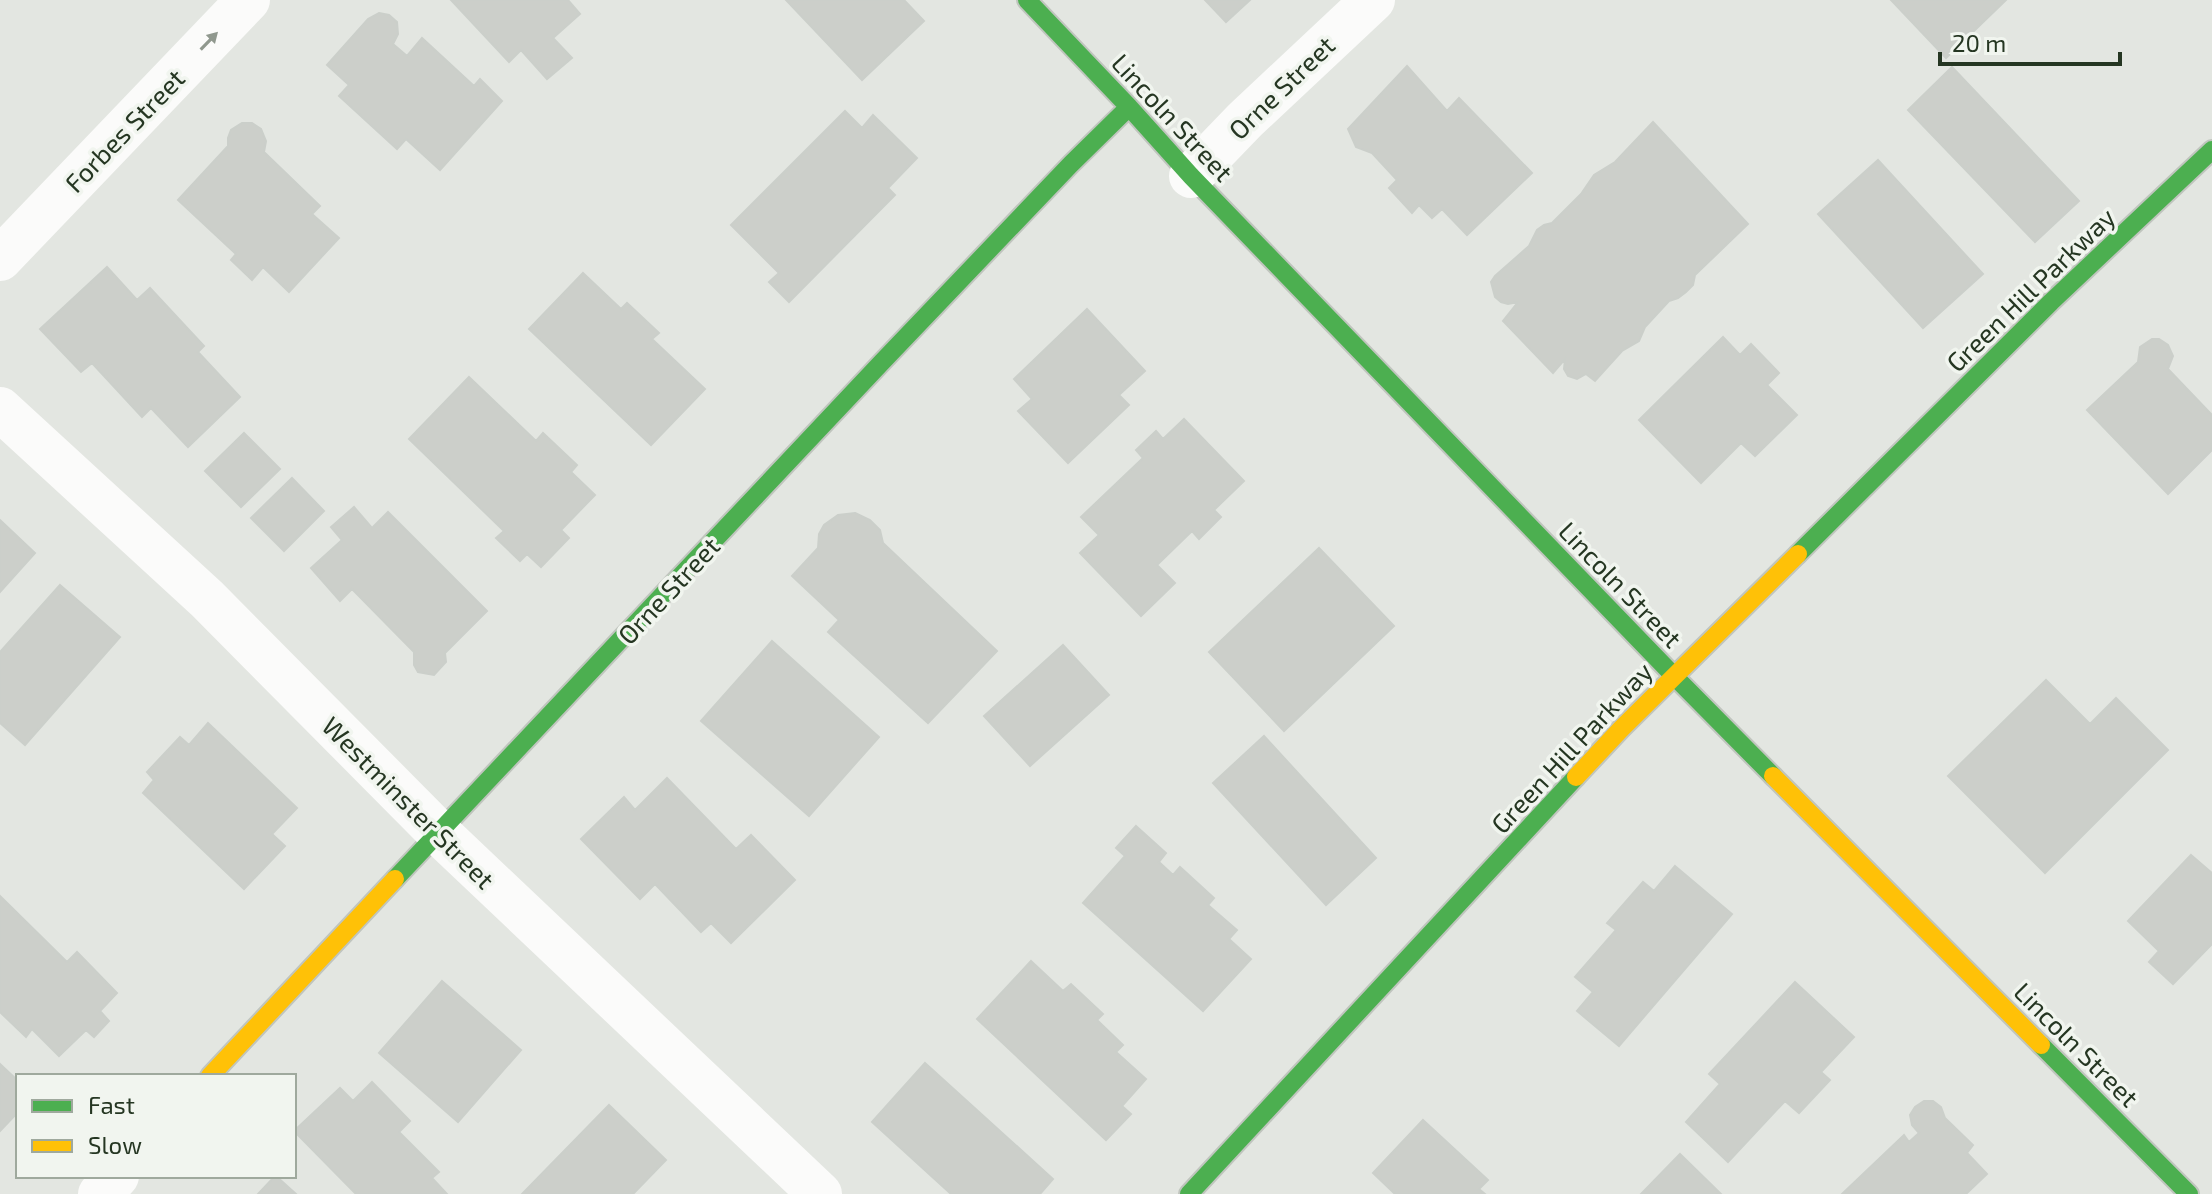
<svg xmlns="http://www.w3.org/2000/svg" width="2212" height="1194" viewBox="0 0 2212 1194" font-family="'Exo 2',sans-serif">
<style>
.building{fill:#cccfca;stroke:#cbcfca;stroke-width:2}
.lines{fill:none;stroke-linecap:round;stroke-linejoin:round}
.fast-casing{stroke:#c0c5be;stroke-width:22}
.slow-casing{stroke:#c0c5be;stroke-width:22}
.street{stroke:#fbfbfa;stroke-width:44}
.fast{stroke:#4caf50;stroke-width:18}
.slow{stroke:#ffc107;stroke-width:18}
.oneway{fill:#90988e}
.labels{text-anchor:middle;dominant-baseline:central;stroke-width:7;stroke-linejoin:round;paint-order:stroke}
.street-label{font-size:26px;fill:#253622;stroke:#f1f5ef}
</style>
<rect width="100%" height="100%" fill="#e3e6e1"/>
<path class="building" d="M 451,0 L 568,0 L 580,14 L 553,38 L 572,58 L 547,79 L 521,50 L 509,62 Z
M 786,0 L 904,0 L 924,21 L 862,80 Z
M 1205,0 L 1250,0 L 1226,22 Z
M 1891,0 L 2006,0 L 1946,58 Z
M 379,13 L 389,15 L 397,22 L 398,34 L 393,44 L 407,56 L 422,38 L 474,86 L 480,79 L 502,101 L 440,170 L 406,139 L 397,149 L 339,96 L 349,85 L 327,65 L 368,19 Z
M 1407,66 L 1447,111 L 1459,98 L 1532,173 L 1467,235 L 1442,209 L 1432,218 L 1419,205 L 1412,213 L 1389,188 L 1397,180 L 1372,153 L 1356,147 L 1348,129 Z
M 1952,67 L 2079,201 L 2035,242 L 1908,110 Z
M 845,111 L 862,128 L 873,115 L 917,158 L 888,188 L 895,195 L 789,302 L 769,282 L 779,273 L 731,225 Z
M 1653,122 L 1748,224 L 1695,275 L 1693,285 L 1686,292 L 1678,298 L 1669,301 L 1645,327 L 1639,341 L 1622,351 L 1595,381 L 1586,374 L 1577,379 L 1568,376 L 1564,369 L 1565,359 L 1553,373 L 1503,321 L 1518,302 L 1508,304 L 1501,302 L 1495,297 L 1491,282 L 1495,276 L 1529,246 L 1537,230 L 1544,225 L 1552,223 L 1581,194 L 1594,175 L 1615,162 Z
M 242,123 L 252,123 L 261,129 L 266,141 L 264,152 L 320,206 L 312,214 L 339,238 L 289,292 L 263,267 L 252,280 L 231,260 L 236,254 L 178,200 L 228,146 L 228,138 L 231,130 Z
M 1878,160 L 1983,274 L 1923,328 L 1818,214 Z
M 107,267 L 137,300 L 150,288 L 204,346 L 198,352 L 240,397 L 188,447 L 151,408 L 142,417 L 92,363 L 81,372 L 40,329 Z
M 583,273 L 621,309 L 627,303 L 659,333 L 652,339 L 705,389 L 651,445 L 529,329 Z
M 1087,309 L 1145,371 L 1119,395 L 1129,405 L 1068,463 L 1018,411 L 1032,399 L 1014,379 Z
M 1723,337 L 1740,355 L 1751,344 L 1779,373 L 1767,385 L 1797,415 L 1755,456 L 1741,443 L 1701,483 L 1639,420 Z
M 2152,339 L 2159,339 L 2168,345 L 2173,356 L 2168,369 L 2212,415 L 2212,450 L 2168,494 L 2087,410 L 2138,362 L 2140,347 Z
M 469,377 L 536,441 L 543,433 L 577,465 L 571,472 L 595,495 L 561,530 L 569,538 L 541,567 L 527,554 L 520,561 L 496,538 L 504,531 L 409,439 Z
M 1184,419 L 1244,481 L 1214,510 L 1221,517 L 1199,539 L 1192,531 L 1157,565 L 1175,583 L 1141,616 L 1080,553 L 1099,535 L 1081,517 L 1143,458 L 1136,450 L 1156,431 L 1163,439 Z
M 244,433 L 280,469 L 241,507 L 205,471 Z
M 292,478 L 324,511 L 284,551 L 251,518 Z
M 354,507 L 372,528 L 388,512 L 487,611 L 445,653 L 446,662 L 434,675 L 418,672 L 414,665 L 414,652 L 352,589 L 340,601 L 311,568 L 342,540 L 331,527 Z
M 855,513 L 870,520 L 880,530 L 883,543 L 997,651 L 928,723 L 828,632 L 839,620 L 792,576 L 818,548 L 819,534 L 824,525 L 838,515 Z
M 0,520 L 35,553 L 0,592 Z
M 1319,548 L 1394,626 L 1284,731 L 1209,652 Z
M 60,585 L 120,637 L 25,745 L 0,723 L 0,652 Z
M 772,641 L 879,737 L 809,816 L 701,721 Z
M 1063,645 L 1109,695 L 1030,766 L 984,716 Z
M 2046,680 L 2090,724 L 2116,698 L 2168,750 L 2045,873 L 1948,776 Z
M 208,723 L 297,808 L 272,834 L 285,846 L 244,889 L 143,793 L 154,780 L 147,772 L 180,737 L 189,745 Z
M 1264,736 L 1376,858 L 1326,905 L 1213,783 Z
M 667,778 L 736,849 L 751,835 L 795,880 L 731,943 L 711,923 L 701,932 L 655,884 L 640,899 L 581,839 L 624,797 L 635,810 Z
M 1136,826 L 1166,853 L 1159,862 L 1173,875 L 1180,867 L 1214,898 L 1208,905 L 1237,930 L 1229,939 L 1251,959 L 1203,1011 L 1083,903 L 1125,856 L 1116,848 Z
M 2191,855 L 2212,873 L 2212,944 L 2173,984 L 2149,962 L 2159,951 L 2128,921 Z
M 1675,866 L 1732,914 L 1619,1046 L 1577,1011 L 1593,992 L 1575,977 L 1616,930 L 1607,923 L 1643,882 L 1654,891 Z
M 0,896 L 67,962 L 77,952 L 117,993 L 100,1011 L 109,1021 L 94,1037 L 86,1030 L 59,1056 L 32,1029 L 26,1037 L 0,1012 Z
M 1031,961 L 1063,991 L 1071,984 L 1103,1014 L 1097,1020 L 1123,1045 L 1116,1052 L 1146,1079 L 1122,1106 L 1131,1114 L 1106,1140 L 977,1019 Z
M 442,981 L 521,1050 L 458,1122 L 379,1053 Z
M 1795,982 L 1854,1037 L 1821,1072 L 1830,1080 L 1799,1113 L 1785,1101 L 1728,1162 L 1686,1122 L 1720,1084 L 1709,1074 Z
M 925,1063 L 1053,1179 L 1040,1194 L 951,1194 L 872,1122 Z
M 0,1064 L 18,1081 L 18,1095 L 16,1098 L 18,1100 L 18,1112 L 0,1131 Z
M 372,1082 L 410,1121 L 399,1132 L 439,1172 L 432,1178 L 447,1194 L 356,1194 L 294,1131 L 340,1088 L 353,1101 Z
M 1924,1101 L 1933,1101 L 1941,1107 L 1945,1118 L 1973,1145 L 1967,1153 L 1987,1174 L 1966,1194 L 1842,1194 L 1904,1135 L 1909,1142 L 1919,1133 L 1912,1125 L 1910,1115 L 1915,1107 Z
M 609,1105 L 666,1160 L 633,1194 L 522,1194 Z
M 1423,1120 L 1488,1180 L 1479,1189 L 1485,1194 L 1395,1194 L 1373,1173 Z
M 1680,1154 L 1721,1194 L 1641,1194 Z
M 275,1176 L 276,1176 L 296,1194 L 258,1194 Z"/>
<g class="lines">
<defs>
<path id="fast" d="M 1027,0 L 1129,107 L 1191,176 L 1674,676 L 1773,776
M 1798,554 L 2051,302 L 2212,150
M 395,879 L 882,362 L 1071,164 L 1129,107
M 2041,1045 L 2189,1194
M 1189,1194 L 1576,777"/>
<path id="slow" d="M 1773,776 L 2041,1045
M 1576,777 L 1621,729 L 1798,554
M 210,1076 L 395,879"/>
</defs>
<use href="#fast" class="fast-casing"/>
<use href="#slow" class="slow-casing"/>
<path class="street" d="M 1191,176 L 1245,120 L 1373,0
M 0,259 L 248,0
M 0,409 L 207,599 L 438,832 L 820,1194
M 100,1194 L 117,1176"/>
<use href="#fast" class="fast"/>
<use href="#slow" class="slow"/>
</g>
<defs><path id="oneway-solid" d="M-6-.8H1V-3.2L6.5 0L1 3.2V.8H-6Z" transform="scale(2)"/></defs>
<use class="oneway" href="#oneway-solid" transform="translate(209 41) rotate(-46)"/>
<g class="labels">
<g class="street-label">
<text transform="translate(1281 87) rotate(-44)">Orne Street</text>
<text transform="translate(1173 117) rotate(47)">Lincoln Street</text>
<text transform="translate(124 130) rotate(-46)">Forbes Street</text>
<text transform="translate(2030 289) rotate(-44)">Green Hill Parkway</text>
<text transform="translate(1621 584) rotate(46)">Lincoln Street</text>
<text transform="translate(668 590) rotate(-47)">Orne Street</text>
<text transform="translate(1571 747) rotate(-47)">Green Hill Parkway</text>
<text transform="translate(409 802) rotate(45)">Westminster Street</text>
<text transform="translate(2077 1044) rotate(45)">Lincoln Street</text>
</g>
</g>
<rect x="16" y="1074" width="280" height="104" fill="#f1f5ef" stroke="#9fa99d" stroke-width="2"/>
<rect x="32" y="1100" width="40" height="12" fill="#4caf50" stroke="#9fa99d" stroke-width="2"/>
<text x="88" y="1114" font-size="24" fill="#253622">Fast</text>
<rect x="32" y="1140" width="40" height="12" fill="#ffc107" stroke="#9fa99d" stroke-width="2"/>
<text x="88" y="1154" font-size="24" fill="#253622">Slow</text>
<path d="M1940 52v12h180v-12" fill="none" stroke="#253622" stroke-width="4"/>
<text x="1952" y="52" font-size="24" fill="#253622" stroke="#f1f5ef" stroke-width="6" paint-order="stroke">20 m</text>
</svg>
